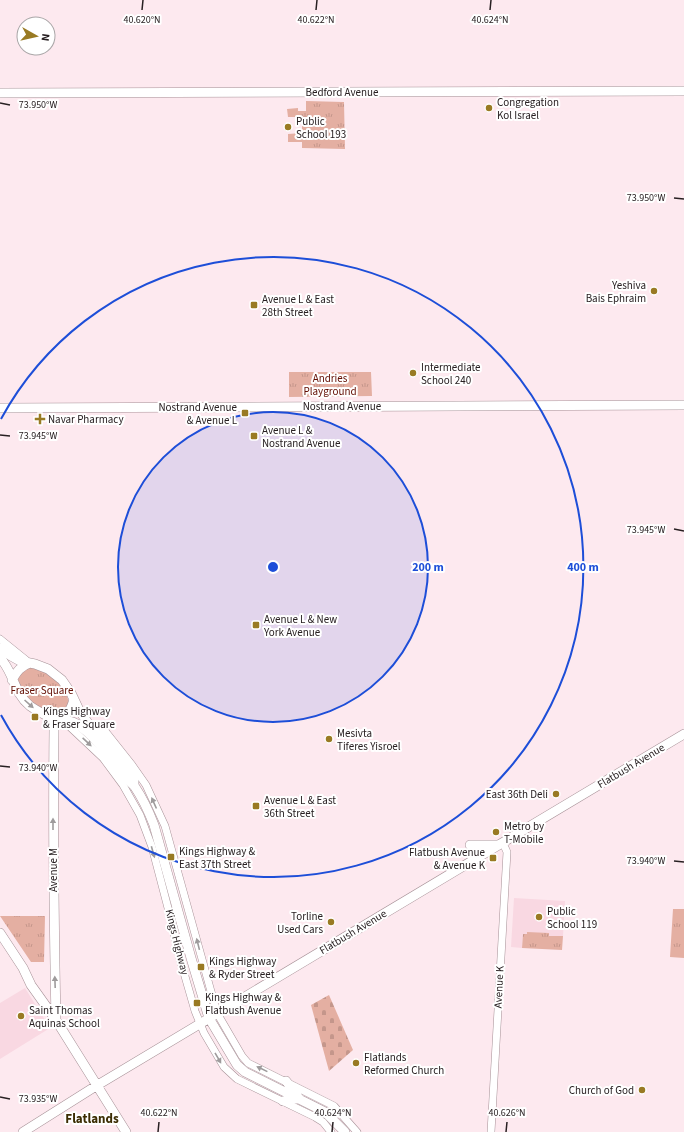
<svg xmlns="http://www.w3.org/2000/svg" width="684" height="1132" viewBox="0 0 684 1132" font-family="'Source Sans 3',sans-serif">
<style>
.built{fill:#f9d8e2}
.cemetery{fill:url(#cemetery-stones)}
.park{fill:url(#park-tufts)}
.lines{fill:none;stroke-linecap:round;stroke-linejoin:round}
.minor-casing{stroke:#a69096;stroke-width:8}
.major-casing{stroke:#a69096;stroke-width:10}
.minor{stroke:#fff;stroke-width:7}
.major{stroke:#fff;stroke-width:9}
.oneway{fill:#9e9b9c}
.ticks{fill:none;stroke:#282022;stroke-width:1.5}
.ring{fill:none;stroke:#1d4ed8;stroke-width:2}
.poi-dot{fill:#997a23;stroke:#fff;stroke-width:1.5}
.labels{text-anchor:middle;dominant-baseline:central;stroke-width:4;stroke-linejoin:round;paint-order:stroke}
.street-label{font-size:11px;fill:#282022;stroke:#fff}
.poi-label{font-size:11px;fill:#282022;stroke:#fff;text-anchor:start}
.park-label{font-size:11px;fill:#610c00;stroke:#fff}
.quarter-label{font-size:13px;font-weight:bold;fill:#3c2d03;stroke:#fff}
.ticks-label{font-size:10px;text-anchor:middle;fill:#282022;stroke:#fff;stroke-width:4;stroke-linejoin:round;paint-order:stroke}
.centre{fill:#1d4ed8;stroke:#fff;stroke-width:2}
.ring-label{font-size:12px;text-anchor:middle;font-weight:bold;fill:#1d4ed8;stroke:#fff;stroke-width:4;stroke-linejoin:round;paint-order:stroke}
</style>
<defs>
<pattern id="cemetery-stones" width="16" height="16" patternUnits="userSpaceOnUse"><rect width="16" height="16" fill="#e4afa2"/><path d="M2 7V4a2 2 0 0 1 4 0v3zM10 15v-3a2 2 0 0 1 4 0v3z" fill="#c4968b"/></pattern>
<pattern id="park-tufts" width="24" height="20" patternUnits="userSpaceOnUse"><rect width="24" height="20" fill="#e4afa2"/><path d="M3 7l-1-3M5 7V3M7 7l1-3M15 17l-1-3M17 17v-4M19 17l1-3" fill="none" stroke="#c4968b"/></pattern>
</defs>
<rect width="100%" height="100%" fill="#fde9ef"/>
<path class="built" d="M 514,898 L 565,901 L 563,936 L 549,936 L 549,934 L 523,934 L 522,948 L 511,947 Z
M 25,988 L 50,1028 L 0,1059 L 0,1003 Z"/>
<path class="cemetery" d="M 329,995 L 353,1050 L 329,1071 L 311,1005 Z"/>
<path class="park" d="M 306,101 L 344,102 L 345,149 L 302,148 L 302,142 L 288,142 L 288,134 L 302,133 L 302,120 L 306,119 L 306,117 L 288,117 L 287,109 L 298,108 L 298,111 L 306,111 Z
M 289,372 L 371,372 L 372,396 L 289,397 Z
M 32,667 C 49,670 67,686 69,704 L 62,714 C 59,714 55,715 52,714 C 40,711 19,694 18,680 C 18,676 21,672 23,668 Z
M 673,909 L 684,909 L 684,958 L 670,957 Z
M 0,916 L 45,916 L 44,962 L 31,962 Z
M 527,932 L 549,933 L 549,936 L 563,936 L 562,950 L 522,948 L 523,934 L 527,934 Z"/>
<g class="lines">
<defs>
<path id="minor" d="M 0,639 L 26,660
M 59,722 L 69,726 L 103,758 L 123,785 L 140,815 L 152,847 L 168,908 L 180,959 L 195,1011 L 204,1033 L 224,1067 L 237,1079 L 315,1117 L 323,1122 L 331,1132
M 88,723 L 101,728 L 105,731 L 132,765 L 146,785 L 165,826 L 217,1013 L 242,1056 L 248,1063 L 334,1106 L 357,1132
M 491,1132 L 507,852 L 503,843"/>
<path id="major" d="M 0,93 L 684,91
M 0,408 L 684,405
M 0,648 L 11,656 L 20,661 L 35,664 L 48,669 L 62,680 L 71,693 L 79,710 L 88,723 L 115,753 L 131,775 L 134,779 L 134,785
M 0,658 C 14,672 13,692 30,706 C 34,709 52,719 57,720 C 63,721 69,720 75,723 C 93,733 112,760 124,776 C 127,780 132,783 135,787 C 143,799 149,812 154,825 L 191,958 L 209,1018 L 237,1065 L 245,1072 L 325,1112 L 345,1132
M 12,680 C 17,671 21,666 30,663
M 55,720 L 54,729 C 53,826 54,923 56,1020
M 57,720 C 67,715 71,711 74,699
M 470,845 L 497,845
M 0,933 L 23,968 L 31,985 L 56,1020 L 126,1132
M 286,1081 L 297,1095
M 283,1101 L 299,1098
M 23,1132 L 96,1086 L 684,734"/>
</defs>
<use href="#minor" class="minor-casing"/>
<use href="#major" class="major-casing"/>
<use href="#minor" class="minor"/>
<use href="#major" class="major"/>
</g>
<defs><path id="oneway-solid" d="M-6-.8H1V-3.2L6.5 0L1 3.2V.8H-6Z"/></defs>
<g class="oneway">
<use href="#oneway-solid" transform="translate(29 704) rotate(42)"/>
<use href="#oneway-solid" transform="translate(87 742) rotate(43)"/>
<use href="#oneway-solid" transform="translate(154 803) rotate(-114)"/>
<use href="#oneway-solid" transform="translate(53 824) rotate(-90)"/>
<use href="#oneway-solid" transform="translate(153 852) rotate(74)"/>
<use href="#oneway-solid" transform="translate(198 944) rotate(-104)"/>
<use href="#oneway-solid" transform="translate(55 982) rotate(-92)"/>
<use href="#oneway-solid" transform="translate(218 1058) rotate(60)"/>
<use href="#oneway-solid" transform="translate(262 1069) rotate(-154)"/>
</g>
<path class="ticks" d="M 142,10 L 143,0M 316,10 L 317,0M 490,10 L 491,0M 0,103 L 10,105M 674,198 L 684,199M 0,435 L 10,436M 674,529 L 684,531M 0,766 L 10,767M 674,861 L 684,862M 0,1097 L 10,1099M 158,1132 L 159,1122M 332,1132 L 333,1122M 506,1132 L 507,1122"/>
<circle cx="273" cy="567" r="155" fill="#1d4ed8" fill-opacity=".12"/>
<g class="ring">
<circle cx="273" cy="567" r="155"/>
<path d="M1 419A310 310 0 1 1 1 715"/>
</g>
<g class="poi-dot">
<circle cx="489" cy="108" r="4"/>
<circle cx="288" cy="127" r="4"/>
<circle cx="654" cy="291" r="4"/>
<rect x="250" y="301" width="8" height="8" rx="2"/>
<circle cx="413" cy="373" r="4"/>
<rect x="241" y="409" width="8" height="8" rx="2"/>
<path d="M38 413h4v4h4v4h-4v4h-4v-4h-4v-4h4z"/>
<rect x="250" y="432" width="8" height="8" rx="2"/>
<rect x="252" y="621" width="8" height="8" rx="2"/>
<rect x="31" y="713" width="8" height="8" rx="2"/>
<circle cx="329" cy="739" r="4"/>
<circle cx="556" cy="794" r="4"/>
<rect x="252" y="802" width="8" height="8" rx="2"/>
<circle cx="496" cy="832" r="4"/>
<rect x="167" y="853" width="8" height="8" rx="2"/>
<rect x="489" y="854" width="8" height="8" rx="2"/>
<circle cx="539" cy="917" r="4"/>
<circle cx="331" cy="922" r="4"/>
<rect x="197" y="963" width="8" height="8" rx="2"/>
<rect x="193" y="999" width="8" height="8" rx="2"/>
<circle cx="21" cy="1016" r="4"/>
<circle cx="356" cy="1063" r="4"/>
<circle cx="642" cy="1090" r="4"/>
</g>
<g class="labels">
<g class="street-label">
<text x="342" y="92">Bedford Avenue</text>
<text x="342" y="406">Nostrand Avenue</text>
<text transform="translate(631 766) rotate(-31)">Flatbush Avenue</text>
<text transform="translate(53 870) rotate(-90)">Avenue M</text>
<text transform="translate(353 932) rotate(-31)">Flatbush Avenue</text>
<text transform="translate(177 942) rotate(76)">Kings Highway</text>
<text transform="translate(499 987) rotate(-87)">Avenue K</text>
</g>
<g class="poi-label">
<text x="497" y="102">Congregation<tspan x="497" dy="13">Kol Israel</tspan></text>
<text x="296" y="121">Public<tspan x="296" dy="13">School 193</tspan></text>
<text x="646" y="285" text-anchor="end">Yeshiva<tspan x="646" dy="13">Bais Ephraim</tspan></text>
<text x="262" y="299">Avenue L &amp; East<tspan x="262" dy="13">28th Street</tspan></text>
<text x="421" y="367">Intermediate<tspan x="421" dy="13">School 240</tspan></text>
<text x="237" y="407" text-anchor="end">Nostrand Avenue<tspan x="237" dy="13">&amp; Avenue L</tspan></text>
<text x="48" y="419">Navar Pharmacy</text>
<text x="262" y="430">Avenue L &amp;<tspan x="262" dy="13">Nostrand Avenue</tspan></text>
<text x="264" y="619">Avenue L &amp; New<tspan x="264" dy="13">York Avenue</tspan></text>
<text x="43" y="711">Kings Highway<tspan x="43" dy="13">&amp; Fraser Square</tspan></text>
<text x="337" y="733">Mesivta<tspan x="337" dy="13">Tiferes Yisroel</tspan></text>
<text x="548" y="794" text-anchor="end">East 36th Deli</text>
<text x="264" y="800">Avenue L &amp; East<tspan x="264" dy="13">36th Street</tspan></text>
<text x="504" y="826">Metro by<tspan x="504" dy="13">T-Mobile</tspan></text>
<text x="179" y="851">Kings Highway &amp;<tspan x="179" dy="13">East 37th Street</tspan></text>
<text x="485" y="852" text-anchor="end">Flatbush Avenue<tspan x="485" dy="13">&amp; Avenue K</tspan></text>
<text x="547" y="911">Public<tspan x="547" dy="13">School 119</tspan></text>
<text x="323" y="916" text-anchor="end">Torline<tspan x="323" dy="13">Used Cars</tspan></text>
<text x="209" y="961">Kings Highway<tspan x="209" dy="13">&amp; Ryder Street</tspan></text>
<text x="205" y="997">Kings Highway &amp;<tspan x="205" dy="13">Flatbush Avenue</tspan></text>
<text x="29" y="1010">Saint Thomas<tspan x="29" dy="13">Aquinas School</tspan></text>
<text x="364" y="1057">Flatlands<tspan x="364" dy="13">Reformed Church</tspan></text>
<text x="634" y="1090" text-anchor="end">Church of God</text>
</g>
<g class="park-label">
<text x="330" y="378">Andries<tspan x="330" dy="13">Playground</tspan></text>
<text x="42" y="690">Fraser Square</text>
</g>
<g class="quarter-label">
<text x="92" y="1119">Flatlands</text>
</g>
</g>
<g class="ticks-label">
<text x="142" y="23">40.620°N</text>
<text x="316" y="23">40.622°N</text>
<text x="490" y="23">40.624°N</text>
<text x="38" y="108">73.950°W</text>
<text x="646" y="201">73.950°W</text>
<text x="38" y="439">73.945°W</text>
<text x="646" y="533">73.945°W</text>
<text x="38" y="771">73.940°W</text>
<text x="646" y="864">73.940°W</text>
<text x="38" y="1102">73.935°W</text>
<text x="159" y="1116">40.622°N</text>
<text x="333" y="1116">40.624°N</text>
<text x="507" y="1116">40.626°N</text>
</g>
<circle cx="273" cy="567" r="6" class="centre"/>
<g class="ring-label">
<text x="428" y="571">200 m</text>
<text x="583" y="571">400 m</text>
</g>
<g transform="translate(36 36) rotate(98)"><circle r="19" fill="#ffffff" stroke="#a9a6a7"/>
<path d="M0-3L7 15L0 10L-7 15Z" fill="#997a23"/>
<text y="-6" font-size="11" font-weight="bold" text-anchor="middle" fill="#282022">N</text>
</g>
</svg>
